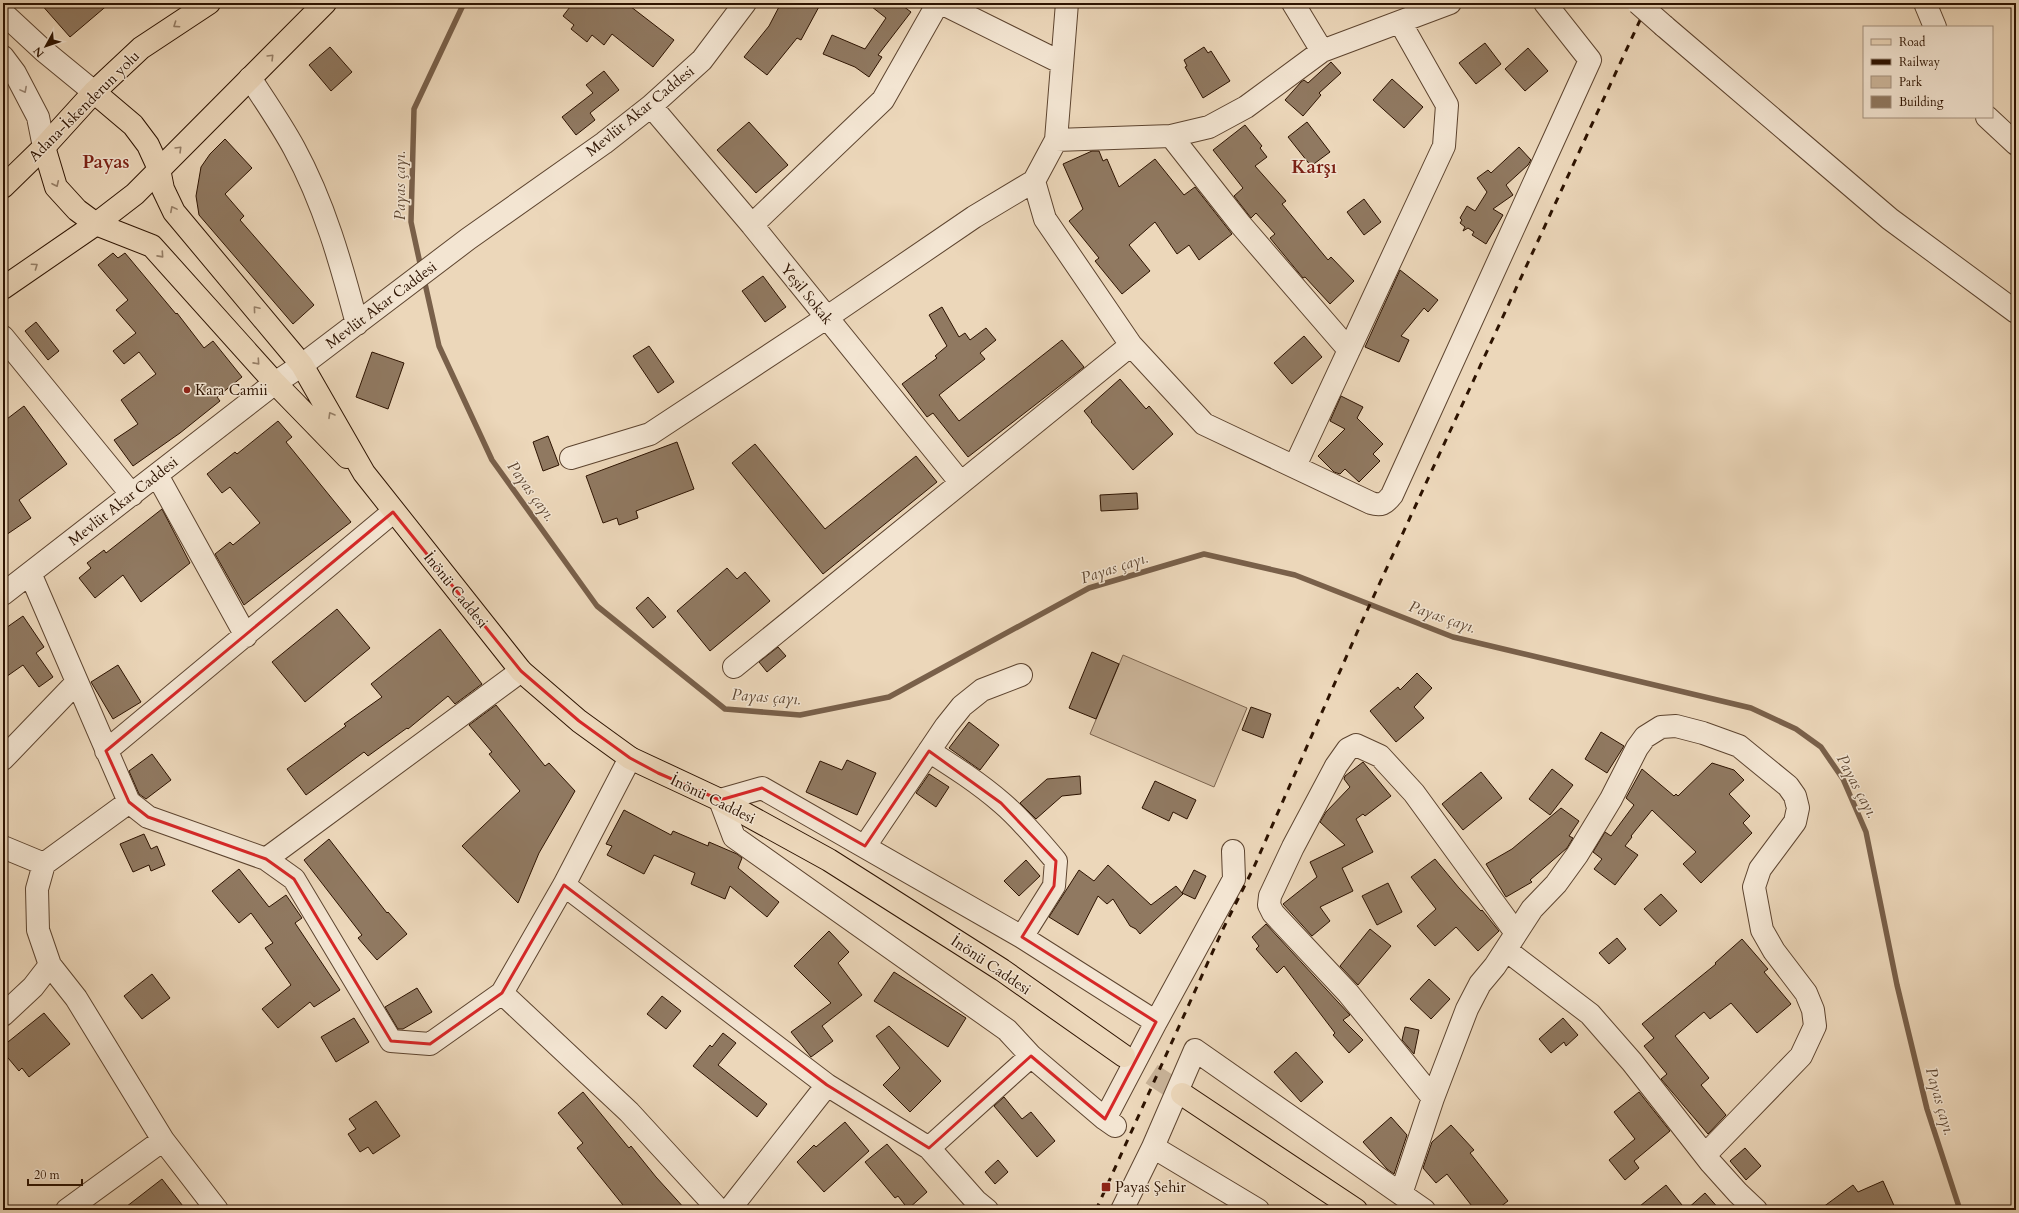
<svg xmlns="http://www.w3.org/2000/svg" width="2019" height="1213" viewBox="0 0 2019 1213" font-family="Cardo,serif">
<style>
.green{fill:#ccb69b;stroke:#7c644e}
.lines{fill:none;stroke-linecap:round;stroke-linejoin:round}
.stream{stroke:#79604a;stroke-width:5.5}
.building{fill:#907961;stroke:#2d1301}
.minor-tunnel{stroke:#c6b095;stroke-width:22;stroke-dasharray:22 11;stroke-linecap:butt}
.minor-casing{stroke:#5d442f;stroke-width:24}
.major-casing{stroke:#2d1301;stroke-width:24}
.highway-casing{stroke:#2d1301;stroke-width:24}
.minor{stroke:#f3e5d2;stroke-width:22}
.major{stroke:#ecd7ba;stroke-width:22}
.highway{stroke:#ecd7ba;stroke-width:22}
.rail{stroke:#2d1301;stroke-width:3;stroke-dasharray:7 7;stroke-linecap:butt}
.minor-bridge-casing{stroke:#5d442f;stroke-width:24;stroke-linecap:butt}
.minor-bridge{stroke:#f3e5d2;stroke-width:22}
.oneway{stroke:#967f67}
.oneway2{stroke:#9a8674}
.marked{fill:none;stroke:#d62828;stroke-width:3;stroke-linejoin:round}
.poi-dot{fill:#8f2418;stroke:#f3e5d2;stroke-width:1.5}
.labels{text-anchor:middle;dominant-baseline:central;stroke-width:3;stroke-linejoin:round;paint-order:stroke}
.street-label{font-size:15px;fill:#2d1301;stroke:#f3e5d2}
.poi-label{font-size:15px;fill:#2d1301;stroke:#f3e5d2;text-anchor:start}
.water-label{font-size:16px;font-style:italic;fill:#5f4732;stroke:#f3e5d2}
.district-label{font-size:19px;font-weight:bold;fill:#7a1f14;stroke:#f3e5d2}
</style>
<rect width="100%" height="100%" fill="#ecd7ba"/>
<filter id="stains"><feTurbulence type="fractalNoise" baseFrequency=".005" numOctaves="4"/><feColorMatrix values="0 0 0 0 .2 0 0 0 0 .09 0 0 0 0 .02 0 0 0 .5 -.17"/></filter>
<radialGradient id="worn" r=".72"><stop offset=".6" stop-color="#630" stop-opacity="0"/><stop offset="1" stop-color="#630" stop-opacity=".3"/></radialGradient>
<path class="green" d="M 1123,655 L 1247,708 L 1214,787 L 1090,734 Z"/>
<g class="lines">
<path class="stream" d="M 421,268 L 411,222 L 414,109 L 464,3
M 424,279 L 439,346 L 492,460 L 597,606 L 725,709 L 800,715 L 889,697 L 1089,588 L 1204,554 L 1295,575 L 1453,637 L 1751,708 L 1796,729 L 1821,747 L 1843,779 L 1866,832 L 1897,985 L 1927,1109 L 1960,1210"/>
</g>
<path class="building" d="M 40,3 L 110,3 L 70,37 Z
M 573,3 L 626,3 L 674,40 L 653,67 L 612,34 L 604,45 L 592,35 L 587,42 L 571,29 L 574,25 L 563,16 Z
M 781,3 L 821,3 L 801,40 L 797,38 L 767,75 L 744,57 L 769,26 Z
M 867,3 L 899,3 L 911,12 L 878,55 L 882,57 L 869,77 L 855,67 L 823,54 L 832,35 L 865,49 L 886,18 Z
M 1485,43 L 1501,64 L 1476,84 L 1459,63 Z
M 330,47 L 352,72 L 331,91 L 309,65 Z
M 1204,47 L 1208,53 L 1211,51 L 1230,81 L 1203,98 L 1185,67 L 1187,66 L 1184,60 Z
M 1528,48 L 1548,71 L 1525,91 L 1505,69 Z
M 1331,62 L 1341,73 L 1319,93 L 1321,95 L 1303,116 L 1285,100 L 1301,82 L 1304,80 L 1308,83 Z
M 604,71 L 619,90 L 590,113 L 595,120 L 576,135 L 562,117 L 593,93 L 586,85 Z
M 1392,79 L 1423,107 L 1404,128 L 1373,100 Z
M 749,122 L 788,165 L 756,193 L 717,150 Z
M 1307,122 L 1330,152 L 1311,166 L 1288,137 Z
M 1245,125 L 1262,146 L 1260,148 L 1267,157 L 1255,166 L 1286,201 L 1282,204 L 1328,260 L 1331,257 L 1354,281 L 1330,304 L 1305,277 L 1303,278 L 1270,238 L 1275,234 L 1256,213 L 1251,218 L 1234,196 L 1243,188 L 1213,150 Z
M 225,139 L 252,168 L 225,194 L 244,216 L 240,220 L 314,305 L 293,324 L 199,215 L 196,196 L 201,167 L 210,154 Z
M 1519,147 L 1531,160 L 1528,165 L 1506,185 L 1513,195 L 1493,209 L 1503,215 L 1486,244 L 1472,235 L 1474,232 L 1468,228 L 1463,231 L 1465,227 L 1460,223 L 1462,220 L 1460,218 L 1467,206 L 1475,211 L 1487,192 L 1477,178 L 1488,170 L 1491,173 Z
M 1092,151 L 1099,151 L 1103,161 L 1107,159 L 1119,187 L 1155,159 L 1184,195 L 1195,187 L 1232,234 L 1199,260 L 1189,245 L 1177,254 L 1155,222 L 1129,245 L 1150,271 L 1122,294 L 1095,261 L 1099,258 L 1069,221 L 1083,209 L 1063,164 Z
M 1364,199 L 1381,222 L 1364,235 L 1347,212 Z
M 113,253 L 118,258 L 125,253 L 176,314 L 177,313 L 204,348 L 213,341 L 242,377 L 217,397 L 220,401 L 180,433 L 133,466 L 114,440 L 138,424 L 121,400 L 156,374 L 139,352 L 124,364 L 113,351 L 136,333 L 116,310 L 128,300 L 98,265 Z
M 1400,270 L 1438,300 L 1428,312 L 1424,308 L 1401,336 L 1409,340 L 1399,362 L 1365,347 Z
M 763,276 L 786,307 L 765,322 L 742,291 Z
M 942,307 L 959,337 L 965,333 L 970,340 L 986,328 L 996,340 L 980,353 L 985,359 L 939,395 L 959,421 L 1062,340 L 1084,367 L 968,457 L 933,413 L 927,417 L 902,384 L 937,358 L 935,356 L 947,346 L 929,315 Z
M 36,322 L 59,351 L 48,360 L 25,331 Z
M 1304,336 L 1322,357 L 1292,384 L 1274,363 Z
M 649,346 L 674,382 L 658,393 L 633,356 Z
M 372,352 L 404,363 L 388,409 L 356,397 Z
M 1120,379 L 1146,409 L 1149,406 L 1173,434 L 1133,470 L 1091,422 L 1092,421 L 1084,411 Z
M 1341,396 L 1363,407 L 1357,418 L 1383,444 L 1373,454 L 1380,461 L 1359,482 L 1345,469 L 1340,474 L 1334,472 L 1318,456 L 1345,429 L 1330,421 Z
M 24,406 L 67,464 L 19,500 L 31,518 L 3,537 L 3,422 Z
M 278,421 L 292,437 L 286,442 L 351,522 L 244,605 L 215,554 L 230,542 L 233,545 L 260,523 L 230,487 L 222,493 L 207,474 L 235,452 L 237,454 Z
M 548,436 L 559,465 L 543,471 L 533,442 Z
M 677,442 L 694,489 L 636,511 L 638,518 L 619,525 L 617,518 L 603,523 L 586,476 Z
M 755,444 L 825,529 L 916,456 L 937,482 L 823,574 L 732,463 Z
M 1137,493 L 1138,509 L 1101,511 L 1100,495 Z
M 162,509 L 190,563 L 141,602 L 123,575 L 95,598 L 79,578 L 91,568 L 87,563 L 104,550 L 106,553 Z
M 727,568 L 737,579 L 745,572 L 770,601 L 710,651 L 677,611 Z
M 648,597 L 666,617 L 653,628 L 636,608 Z
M 337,609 L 370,648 L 305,702 L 272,662 Z
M 23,616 L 44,647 L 36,653 L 53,677 L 39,687 L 23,665 L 3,679 L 3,630 Z
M 440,629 L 482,684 L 455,704 L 448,696 L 408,729 L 407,728 L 368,756 L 364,752 L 306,795 L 287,769 L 346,726 L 344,724 L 382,697 L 371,684 Z
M 778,647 L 786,656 L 767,672 L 759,662 Z
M 1092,652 L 1119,664 L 1096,719 L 1069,708 Z
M 118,665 L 141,702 L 113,719 L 91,682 Z
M 1417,673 L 1432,688 L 1414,707 L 1424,718 L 1396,742 L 1370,711 L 1398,687 L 1400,690 Z
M 496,705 L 545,766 L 549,763 L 575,791 L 539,853 L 518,903 L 462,846 L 520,791 L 489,754 L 492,752 L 469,725 Z
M 1251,707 L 1271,714 L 1263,738 L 1242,730 Z
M 969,722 L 999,745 L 980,770 L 949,748 Z
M 1601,732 L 1624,746 L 1607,773 L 1585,759 Z
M 152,754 L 171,780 L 146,799 L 139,794 L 129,771 Z
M 847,760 L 876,773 L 857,815 L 806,792 L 820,761 L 842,770 Z
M 1363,762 L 1391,796 L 1365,816 L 1363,814 L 1356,819 L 1373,852 L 1342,868 L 1353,891 L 1320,907 L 1330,921 L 1312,936 L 1283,904 L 1317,877 L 1310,862 L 1345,845 L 1320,822 L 1326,812 L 1350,787 L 1344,779 L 1345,776 Z
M 1712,763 L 1734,770 L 1744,780 L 1729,794 L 1750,816 L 1743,823 L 1752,833 L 1701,883 L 1683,864 L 1696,852 L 1652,810 L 1631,836 L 1632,837 L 1625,846 L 1638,855 L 1615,885 L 1594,869 L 1602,859 L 1593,852 L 1605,832 L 1611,836 L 1634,805 L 1626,798 L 1642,769 L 1674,796 L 1676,794 L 1678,796 Z
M 1552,769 L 1573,785 L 1550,815 L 1529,799 Z
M 1481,772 L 1502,798 L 1463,830 L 1442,804 Z
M 929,774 L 949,787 L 936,807 L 916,793 Z
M 1080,776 L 1081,794 L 1062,796 L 1036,819 L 1020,803 L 1047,779 Z
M 1155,781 L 1196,800 L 1187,819 L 1173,812 L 1169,821 L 1142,808 Z
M 1561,808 L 1579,821 L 1569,836 L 1573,838 L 1567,848 L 1530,880 L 1532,882 L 1506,897 L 1486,864 L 1512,849 Z
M 624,810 L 671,835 L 673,831 L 708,846 L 709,842 L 737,854 L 742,858 L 738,868 L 779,902 L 767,917 L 730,886 L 725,899 L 691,884 L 695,873 L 654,855 L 644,874 L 607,855 L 612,846 L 606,844 Z
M 144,834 L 151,849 L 157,846 L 165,865 L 151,871 L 149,865 L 133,872 L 120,844 Z
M 329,839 L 387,913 L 388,912 L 407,934 L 377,960 L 358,938 L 362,935 L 304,860 Z
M 1435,859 L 1459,888 L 1481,911 L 1482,910 L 1499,931 L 1478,951 L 1456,927 L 1435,946 L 1417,926 L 1436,909 L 1411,877 Z
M 1026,860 L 1040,876 L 1019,896 L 1004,881 Z
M 1108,865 L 1151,905 L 1176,886 L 1183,894 L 1140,934 L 1136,929 L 1130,926 L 1113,899 L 1107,904 L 1098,896 L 1078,935 L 1049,917 L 1079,870 L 1094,881 Z
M 239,869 L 269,907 L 286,895 L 302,918 L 295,923 L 340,990 L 314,1007 L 310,1002 L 278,1028 L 262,1009 L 291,985 L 265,948 L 273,943 L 251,913 L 239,923 L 212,891 Z
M 1194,870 L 1206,876 L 1195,899 L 1182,893 Z
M 1388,883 L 1402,912 L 1377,925 L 1362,896 Z
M 1661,894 L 1677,911 L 1660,926 L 1644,909 Z
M 1266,924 L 1350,1015 L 1343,1020 L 1363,1040 L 1349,1053 L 1333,1035 L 1335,1033 L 1284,966 L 1277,973 L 1256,949 L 1259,946 L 1252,937 Z
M 1370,929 L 1391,946 L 1358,985 L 1340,966 Z
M 829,931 L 849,952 L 838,963 L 862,995 L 822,1026 L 833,1041 L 811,1057 L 791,1032 L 831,1003 L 794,966 Z
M 1617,938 L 1626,949 L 1609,964 L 1599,953 Z
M 1742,939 L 1768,969 L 1764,972 L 1791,1004 L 1757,1033 L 1731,1003 L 1710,1019 L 1704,1012 L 1675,1036 L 1709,1078 L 1701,1085 L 1726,1115 L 1708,1134 L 1661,1079 L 1667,1074 L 1644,1046 L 1654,1038 L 1642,1024 L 1716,964 L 1715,963 Z
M 894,972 L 966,1018 L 948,1047 L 874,1001 Z
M 152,974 L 170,998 L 142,1019 L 124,996 Z
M 1429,979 L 1450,999 L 1431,1019 L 1410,999 Z
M 417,988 L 432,1012 L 403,1029 L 398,1029 L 385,1007 Z
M 662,996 L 681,1011 L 666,1029 L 647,1014 Z
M 44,1013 L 70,1044 L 29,1077 L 22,1068 L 19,1071 L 3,1052 L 3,1046 Z
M 354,1018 L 369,1042 L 336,1062 L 321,1037 Z
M 1563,1018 L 1578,1035 L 1566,1046 L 1564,1042 L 1551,1053 L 1539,1039 Z
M 889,1026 L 941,1081 L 910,1112 L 883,1085 L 900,1068 L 876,1036 Z
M 1405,1027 L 1419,1030 L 1414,1054 L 1402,1040 Z
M 723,1033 L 736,1043 L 718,1065 L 767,1104 L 757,1117 L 693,1066 L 710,1045 L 712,1047 Z
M 1296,1052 L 1323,1082 L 1301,1102 L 1274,1072 Z
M 583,1092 L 629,1148 L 631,1146 L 656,1177 L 686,1210 L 627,1210 L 577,1148 L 583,1143 L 558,1113 Z
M 1639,1092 L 1670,1131 L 1634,1161 L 1639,1168 L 1625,1180 L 1609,1160 L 1635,1139 L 1614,1112 Z
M 1004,1097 L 1022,1119 L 1031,1112 L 1055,1141 L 1037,1157 L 994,1106 Z
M 376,1101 L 400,1136 L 373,1154 L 368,1147 L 360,1152 L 348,1134 L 356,1129 L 349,1119 Z
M 1391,1117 L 1407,1135 L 1394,1174 L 1387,1169 L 1363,1142 Z
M 845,1122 L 869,1151 L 824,1192 L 797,1162 L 814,1145 L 816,1147 Z
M 1451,1125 L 1474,1150 L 1470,1153 L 1508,1201 L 1496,1210 L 1475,1210 L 1447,1174 L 1436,1183 L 1423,1168 L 1432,1142 Z
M 887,1144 L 927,1192 L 908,1209 L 898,1196 L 895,1198 L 865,1162 Z
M 1745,1148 L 1761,1166 L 1746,1180 L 1730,1161 Z
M 998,1160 L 1008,1172 L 995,1184 L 985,1172 Z
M 162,1179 L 186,1210 L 122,1210 Z
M 1883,1181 L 1896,1210 L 1819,1210 L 1853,1185 L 1858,1192 Z
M 1666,1185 L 1686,1210 L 1705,1193 L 1720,1210 L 1635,1210 Z"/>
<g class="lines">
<path class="minor-tunnel" d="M 1124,1056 L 1182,1094"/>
<defs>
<path id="minor" d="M 941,3 L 1062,63
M 1067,3 L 1056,140 L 1034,181 L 1045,219 L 1131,345 L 1204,424 L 1371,503 C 1381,506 1385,504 1392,495 L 1590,60 L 1545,3
M 1293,3 L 1322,51
M 1925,3 L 1935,27
M 3,13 L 44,51 L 94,92
M 1664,26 L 1890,219 L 2016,312
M 3,57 L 15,73 L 38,117 L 44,147
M 250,78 C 265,101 281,124 294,148 C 324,203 341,263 357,324
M 651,106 L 752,225 L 961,483
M 1987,117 L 2016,144
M 1171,136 L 1241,225 L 1349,350
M 1056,140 L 1171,136 L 1209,127 L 1246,107 L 1322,51 L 1450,3
M 752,225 L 883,100 L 938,3
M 3,337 L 132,495
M 571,458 L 650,434 L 826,318 L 974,217 L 1034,181
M 1295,466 L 1444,146 L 1447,105 L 1400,22
M 157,475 L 246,636
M 30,573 L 129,802 L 148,817 L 266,859 L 294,879 L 391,1041 L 430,1044 L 502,993 L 564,885 L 630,758
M 3,594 L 275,383 L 302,365 L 468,239 L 604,143 L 651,106 L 702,60 L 745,3
M 734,667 L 1131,345
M 106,751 L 393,512
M 929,751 C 954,767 979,783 1002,803 C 1022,820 1039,841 1056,861 L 1054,886 L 1022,937
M 3,759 L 77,682
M 865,846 L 946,726 L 962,706 L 982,690 L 1021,675
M 3,847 L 44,864
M 266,859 L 521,671
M 564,885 L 827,1085 L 729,1210
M 1506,950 L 1590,1014 L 1632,1062 L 1711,1163 L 1738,1193 L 1756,1210
M 50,965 L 76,998 L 163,1140 L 217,1210
M 502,993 L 629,1112 L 719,1210
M 3,1015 L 33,987 L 50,965 L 38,930 L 37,889 L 44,864 L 129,802
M 1156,1022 L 1234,879 L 1233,851
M 827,1085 L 929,1148 L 1031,1056
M 1433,1098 L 1348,993 L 1273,913 L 1269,905 L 1270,896 L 1293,847 L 1336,766 L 1348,749 L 1356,745 L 1380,756 L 1414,793 L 1516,933
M 1105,1119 L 1156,1022 L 1022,937 L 762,788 L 720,800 L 734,837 L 1007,1030 L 1031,1056 L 1105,1119 L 1115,1126
M 1153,1147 L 1195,1050 L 1401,1194
M 929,1148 L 976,1201 L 987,1210
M 67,1210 L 163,1140
M 1122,1210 L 1153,1147 L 1258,1210
M 1424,1210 L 1401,1194 L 1433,1098 L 1467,1009 L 1480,984 L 1495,966 L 1532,909 L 1556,884 L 1577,855 L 1611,799 L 1637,748 L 1645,737 L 1661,727 L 1676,726 L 1703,733 L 1739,746 L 1788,786 L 1795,796 L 1798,808 L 1795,822 L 1760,869 L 1754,887 L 1762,930 L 1774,951 L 1806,993 L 1813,1010 L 1815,1026 L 1801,1056 L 1705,1155"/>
<path id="major" d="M 94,92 L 133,125 L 148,145 L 159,169 L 163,189 L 174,212 L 302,365 L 364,473 L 521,671 L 579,721 L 630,758 L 720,800 L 829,860 L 1002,970 L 1124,1056
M 44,147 L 56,187 L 77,210 L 96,224 L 152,246 L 275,383 L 347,457
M 1182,1094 L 1356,1210"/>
<path id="highway" d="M 3,187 L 44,147 L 94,92 L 141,48 L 209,3
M 3,288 L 96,224 L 135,194 L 325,3"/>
</defs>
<use href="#minor" class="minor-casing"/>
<use href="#major" class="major-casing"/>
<use href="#highway" class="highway-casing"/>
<use href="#minor" class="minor"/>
<use href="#major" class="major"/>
<use href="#highway" class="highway"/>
<path class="rail" d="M 1096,1210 L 1223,929 L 1254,867 L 1359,628 L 1648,3"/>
<defs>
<path id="minor-bridge" d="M 1638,3 L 1664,26"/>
</defs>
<use href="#minor-bridge" class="minor-bridge-casing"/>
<use href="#minor-bridge" class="minor-bridge"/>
</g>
<defs><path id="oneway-chevron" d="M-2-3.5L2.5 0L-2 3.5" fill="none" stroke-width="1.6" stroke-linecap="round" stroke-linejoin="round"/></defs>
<g class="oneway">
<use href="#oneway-chevron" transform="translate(176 25) rotate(146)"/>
<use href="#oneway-chevron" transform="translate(271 57) rotate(-45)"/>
<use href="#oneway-chevron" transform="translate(179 149) rotate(-45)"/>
<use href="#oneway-chevron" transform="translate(56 184) rotate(65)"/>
<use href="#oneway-chevron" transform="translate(173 209) rotate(-118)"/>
<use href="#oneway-chevron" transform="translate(161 255) rotate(48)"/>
<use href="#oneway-chevron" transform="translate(35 266) rotate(-35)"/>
<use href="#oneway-chevron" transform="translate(256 309) rotate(-130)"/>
<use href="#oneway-chevron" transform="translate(257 362) rotate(48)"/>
<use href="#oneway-chevron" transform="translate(331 415) rotate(-120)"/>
</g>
<use class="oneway2" href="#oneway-chevron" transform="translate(24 90) rotate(62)"/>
<path class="marked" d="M 393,512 L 521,671 L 579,721 L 630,758 L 658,773 L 720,800 L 762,788 L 865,846 L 929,751 L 1001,803 L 1056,861 L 1054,886 L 1022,937 L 1156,1022 L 1105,1119 L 1031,1056 L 929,1148 L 827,1085 L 564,885 L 502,993 L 430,1044 L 391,1041 L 294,879 L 266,859 L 148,817 L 129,802 L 106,751 Z"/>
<g class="poi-dot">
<circle cx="187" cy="390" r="4"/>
<rect x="1101" y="1182" width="10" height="10" rx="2"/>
</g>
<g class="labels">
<g class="street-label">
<text transform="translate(84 106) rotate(-45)">Adana-İskenderun yolu</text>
<text transform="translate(640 111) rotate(-39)">Mevlüt Akar Caddesi</text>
<text transform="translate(807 294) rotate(51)">Yeşil Sokak</text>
<text transform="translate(381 305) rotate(-37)">Mevlüt Akar Caddesi</text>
<text transform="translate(123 501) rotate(-38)">Mevlüt Akar Caddesi</text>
<text transform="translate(456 590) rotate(51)">İnönü Caddesi</text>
<text transform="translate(713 799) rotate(26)">İnönü Caddesi</text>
<text transform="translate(991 965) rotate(34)">İnönü Caddesi</text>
</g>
<g class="poi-label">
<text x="195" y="390">Kara Camii</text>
<text x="1115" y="1187">Payas Şehi̇r</text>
</g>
<g class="water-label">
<text transform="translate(400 186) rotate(-90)">Payas çayı.</text>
<text transform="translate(531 491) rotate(54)">Payas çayı.</text>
<text transform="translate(1114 568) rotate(-18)">Payas çayı.</text>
<text transform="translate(1442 617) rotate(19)">Payas çayı.</text>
<text transform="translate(766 697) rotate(4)">Payas çayı.</text>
<text transform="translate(1857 786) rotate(62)">Payas çayı.</text>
<text transform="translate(1940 1101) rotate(74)">Payas çayı.</text>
</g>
<g class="district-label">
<text x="106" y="162">Payas</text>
<text x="1314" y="167">Karşı</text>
</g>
</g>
<rect width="2019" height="1213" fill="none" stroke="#ecd7ba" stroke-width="16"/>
<rect x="4" y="4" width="2011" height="1205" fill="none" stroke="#2d1301" stroke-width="2"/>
<rect x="8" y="8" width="2003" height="1197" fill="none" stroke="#2d1301"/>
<rect x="1863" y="26" width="130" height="92" fill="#f3e5d2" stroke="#a4917e"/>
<rect x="1871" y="39" width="20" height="6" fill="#ecd7ba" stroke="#a4917e"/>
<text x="1899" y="46" font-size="12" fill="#2d1301">Road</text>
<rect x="1871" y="59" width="20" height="6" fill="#2d1301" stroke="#a4917e"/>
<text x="1899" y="66" font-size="12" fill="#2d1301">Railway</text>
<rect x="1871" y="76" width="20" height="12" fill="#ccb69b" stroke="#a4917e"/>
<text x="1899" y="86" font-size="12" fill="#2d1301">Park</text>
<rect x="1871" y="96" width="20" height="12" fill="#907961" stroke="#a4917e"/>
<text x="1899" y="106" font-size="12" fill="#2d1301">Building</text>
<g transform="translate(46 46) rotate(230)" stroke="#f3e5d2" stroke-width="3" paint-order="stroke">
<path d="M0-3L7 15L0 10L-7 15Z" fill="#2d1301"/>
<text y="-6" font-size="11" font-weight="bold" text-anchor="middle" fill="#2d1301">N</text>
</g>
<path d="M28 1179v6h54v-6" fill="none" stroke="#2d1301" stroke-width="2"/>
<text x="34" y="1179" font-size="12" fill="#2d1301" stroke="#f3e5d2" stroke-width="3" paint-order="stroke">20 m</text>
<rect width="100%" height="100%" filter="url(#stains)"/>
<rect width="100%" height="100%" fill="url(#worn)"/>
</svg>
